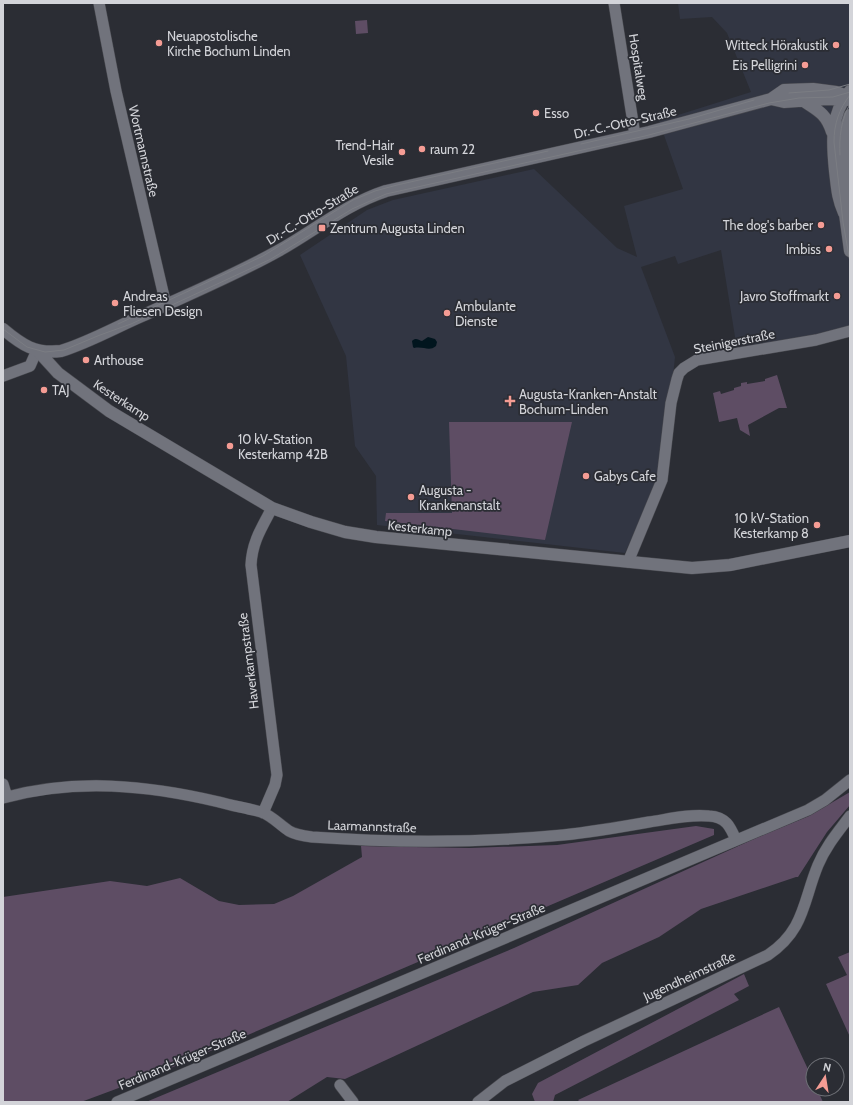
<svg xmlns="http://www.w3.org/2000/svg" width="853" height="1105" viewBox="0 0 853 1105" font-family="Cabin,sans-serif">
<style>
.built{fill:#323643}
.green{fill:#5e4d64}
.water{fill:#01151e}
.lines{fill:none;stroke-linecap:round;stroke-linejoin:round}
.minor-casing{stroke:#494a50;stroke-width:12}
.tertiary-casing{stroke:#494a50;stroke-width:13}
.minor{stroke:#71737c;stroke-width:11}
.tertiary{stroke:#71737c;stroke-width:12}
.tram{stroke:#7b7d83;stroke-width:1}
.poi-dot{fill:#f59c94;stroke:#2b2d34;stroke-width:1.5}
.labels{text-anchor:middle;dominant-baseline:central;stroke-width:3.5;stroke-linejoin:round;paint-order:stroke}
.poi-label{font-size:13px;fill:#d3d4d9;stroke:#2b2d34;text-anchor:start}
.street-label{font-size:13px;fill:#d3d4d9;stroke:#2b2d34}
</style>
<rect width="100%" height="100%" fill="#2b2d34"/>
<path class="built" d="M 678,3 L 850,3 L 850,328 L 737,349 L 721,250 L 678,264 L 675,256 L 641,267 L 675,357 L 663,471 L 625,553 L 377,525 L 376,476 L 355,446 L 346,356 L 300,255 L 367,210 L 393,200 L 534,169 L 617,248 L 637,257 L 624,206 L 683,189 L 659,121 L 751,92 L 727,33 L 712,17 L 680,19 Z"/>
<path class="green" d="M 367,20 L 368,33 L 356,34 L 355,21 Z
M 777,375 L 787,408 L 779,408 L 748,425 L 750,436 L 740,430 L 737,418 L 719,422 L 713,393 L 720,391 L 721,394 L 734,390 L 734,388 L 741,386 L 741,383 L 747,382 L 747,384 L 765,381 L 765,379 Z
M 449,422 L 572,422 L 545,540 L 385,521 L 386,513 L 452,513 Z
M 850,792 L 850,805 L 827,832 L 798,877 L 796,877 L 701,909 L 659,937 L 602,963 L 578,985 L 533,992 L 345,1079 L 327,1077 L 287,1102 L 146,1102 L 514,948 L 756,838 L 809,816 Z
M 696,826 L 714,829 L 714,835 L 159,1073 L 81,1102 L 3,1102 L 3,897 L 110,881 L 147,886 L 180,878 L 219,901 L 239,905 L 274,904 L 293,896 L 362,857 L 361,846 L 470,848 L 557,845 Z
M 850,952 L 850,1037 L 826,984 L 847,975 L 838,957 Z
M 744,974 L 749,986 L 734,994 L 739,1000 L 555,1095 L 553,1102 L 535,1102 L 532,1094 L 538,1083 Z
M 779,1007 L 813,1080 L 813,1089 L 817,1089 L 823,1102 L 580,1102 L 578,1100 Z"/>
<path class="water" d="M 428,337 L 435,339 L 437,342 L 436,346 C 429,352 424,346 414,348 L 413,347 L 412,341 C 416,337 418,340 422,341 Z"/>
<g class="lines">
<defs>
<path id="minor" d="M 99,3 L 116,91 L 166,305
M 614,3 L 635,135
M 3,376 L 30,366 L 37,350
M 628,562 L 662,480 L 671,403 L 677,379 L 679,373 L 684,368 L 697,360 L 816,340 L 850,331
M 3,784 L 7,797
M 3,798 C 76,778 147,785 219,802 C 233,806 247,808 261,812 C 271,815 280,825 289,831 C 296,835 304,836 312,837 C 396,843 479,843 563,835 C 592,832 621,827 649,822 C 669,819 689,814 709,816 C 726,817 730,826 736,840
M 263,813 L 275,785 L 277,775 L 251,565 C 252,542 262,527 272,508
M 340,1085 L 353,1102
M 117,1102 L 808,810 L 825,800 L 850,780
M 478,1102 L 505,1081 L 584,1041 L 768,955 C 805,930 803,901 818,865 C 826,846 838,832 850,816"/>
<path id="tertiary" d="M 771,99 L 784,102 L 827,99 L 847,100
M 802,100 C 817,110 826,113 832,132
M 850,115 L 846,127 L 844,148 L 847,198 L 845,214 L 850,251
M 844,213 C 837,197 837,187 835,171 C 832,142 830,114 850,91
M 3,329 C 22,345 35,354 61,351 C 88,343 118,326 144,315 C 189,294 235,275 278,251 C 314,231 346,204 386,191 L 649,132 L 771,99 L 784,90 L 813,89 L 836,92 L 850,97
M 37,350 L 58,373 L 109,411 L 272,508 L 311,522 L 345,532 L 376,537 L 692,568 L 730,565 L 850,541"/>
</defs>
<use href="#minor" class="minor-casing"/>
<use href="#tertiary" class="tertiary-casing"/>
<use href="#minor" class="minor"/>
<use href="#tertiary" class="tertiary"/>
<path class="tram" d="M 789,93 L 829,90 L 850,84
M 850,95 C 839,109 834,124 834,142 L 843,222 L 850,262
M 581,144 L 689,119 L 754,100
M 840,155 C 839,137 841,120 850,104
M 118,324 L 263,256 L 353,200 L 375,191 L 397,185 L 548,151
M 3,329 L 27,347 L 45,352 L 64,350 L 100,335 L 131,324 L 271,259 L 352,209 L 386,194 L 645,136 L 769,103 L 799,98 L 833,97 L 850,92"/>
</g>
<g class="poi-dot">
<circle cx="159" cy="43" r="4"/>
<circle cx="836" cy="45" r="4"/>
<circle cx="805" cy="65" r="4"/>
<circle cx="536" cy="113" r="4"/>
<circle cx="422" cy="149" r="4"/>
<circle cx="402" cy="152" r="4"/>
<circle cx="821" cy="225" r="4"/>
<rect x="318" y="224" width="8" height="8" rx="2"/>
<circle cx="829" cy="249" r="4"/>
<circle cx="837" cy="296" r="4"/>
<circle cx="115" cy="303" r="4"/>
<circle cx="447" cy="313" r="4"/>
<circle cx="86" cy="360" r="4"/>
<circle cx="44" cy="390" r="4"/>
<path d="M508 395h4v4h4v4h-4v4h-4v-4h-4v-4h4z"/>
<circle cx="230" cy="446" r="4"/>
<circle cx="586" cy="476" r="4"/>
<circle cx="411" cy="497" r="4"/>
<circle cx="817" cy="525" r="4"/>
</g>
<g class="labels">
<g class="poi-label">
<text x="167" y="36">Neuapostolische<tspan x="167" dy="15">Kirche Bochum Linden</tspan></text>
<text x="828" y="45" text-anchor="end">Witteck Hörakustik</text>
<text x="797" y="65" text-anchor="end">Eis Pelligrini</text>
<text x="544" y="113">Esso</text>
<text x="394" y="145" text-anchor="end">Trend-Hair<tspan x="394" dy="15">Vesile</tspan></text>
<text x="430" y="149">raum 22</text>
<text x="813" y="225" text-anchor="end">The dog's barber</text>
<text x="330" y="228">Zentrum Augusta Linden</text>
<text x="821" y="249" text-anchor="end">Imbiss</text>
<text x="123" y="296">Andreas<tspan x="123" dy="15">Fliesen Design</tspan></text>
<text x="829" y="296" text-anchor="end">Javro Stoffmarkt</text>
<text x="455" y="306">Ambulante<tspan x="455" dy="15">Dienste</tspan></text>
<text x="94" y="360">Arthouse</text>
<text x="52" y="390">TAJ</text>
<text x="519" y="394">Augusta-Kranken-Anstalt<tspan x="519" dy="15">Bochum-Linden</tspan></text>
<text x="238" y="439">10 kV-Station<tspan x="238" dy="15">Kesterkamp 42B</tspan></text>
<text x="594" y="476">Gabys Cafe</text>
<text x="419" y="490">Augusta -<tspan x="419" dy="15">Krankenanstalt</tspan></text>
<text x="809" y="518" text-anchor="end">10 kV-Station<tspan x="809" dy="15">Kesterkamp 8</tspan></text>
</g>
<g class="street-label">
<text transform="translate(639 67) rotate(81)">Hospitalweg</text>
<text transform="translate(625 122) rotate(-13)">Dr.-C.-Otto-Straße</text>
<text transform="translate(144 151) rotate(77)">Wortmannstraße</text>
<text transform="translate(312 214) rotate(-31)">Dr.-C.-Otto-Straße</text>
<text transform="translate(734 341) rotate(-11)">Steinigerstraße</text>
<text transform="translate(122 400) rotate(33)">Kesterkamp</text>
<text transform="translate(420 528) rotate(6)">Kesterkamp</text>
<text transform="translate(248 661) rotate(-97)">Haverkampstraße</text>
<text transform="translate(372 826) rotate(2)">Laarmannstraße</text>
<text transform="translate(481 933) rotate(-23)">Ferdinand-Krüger-Straße</text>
<text transform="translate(689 976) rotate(-25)">Jugendheimstraße</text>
<text transform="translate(182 1059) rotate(-23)">Ferdinand-Krüger-Straße</text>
</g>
</g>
<rect width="853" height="1105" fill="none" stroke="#d3d4d9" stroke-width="8"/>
<g transform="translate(825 1077) rotate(12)"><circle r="19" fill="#2b2d34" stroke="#6e7076"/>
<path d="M0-3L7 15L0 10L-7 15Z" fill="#f59c94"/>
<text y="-6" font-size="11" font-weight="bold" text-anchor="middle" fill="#d3d4d9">N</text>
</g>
</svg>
